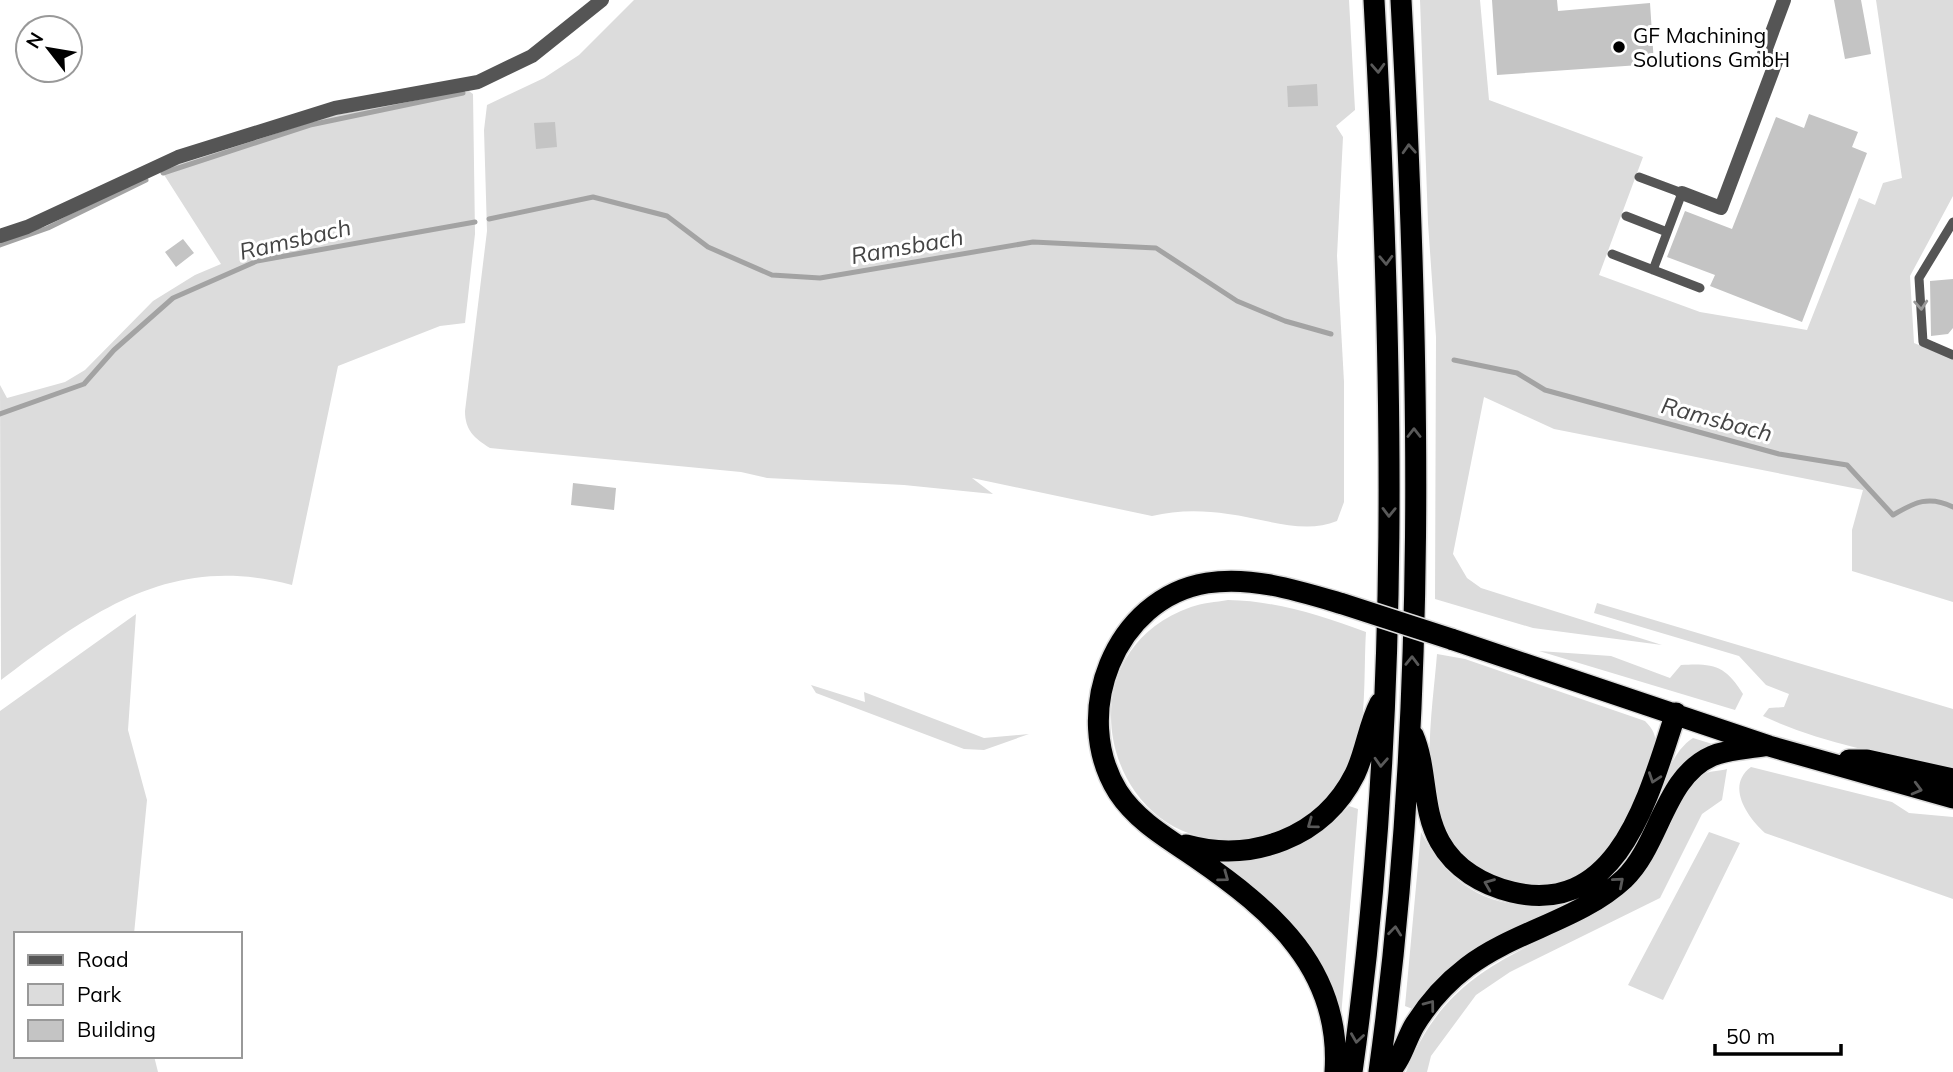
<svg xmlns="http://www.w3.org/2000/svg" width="1953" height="1072" viewBox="0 0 1953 1072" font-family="Mulish,sans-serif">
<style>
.green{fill:#dcdcdc}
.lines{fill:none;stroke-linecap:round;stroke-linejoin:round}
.stream{stroke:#a3a3a3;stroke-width:5}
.building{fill:#c4c4c4}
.highway-casing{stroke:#dbdbdb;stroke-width:24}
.lane{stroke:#555;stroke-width:9}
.street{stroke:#555;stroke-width:14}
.highway{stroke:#000;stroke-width:21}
.highway-bridge-casing{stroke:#dbdbdb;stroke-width:24;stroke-linecap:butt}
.highway-bridge{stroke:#000;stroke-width:21}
.oneway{stroke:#595959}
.oneway2{stroke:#999}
.poi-dot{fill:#000;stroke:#fff;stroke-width:2.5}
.labels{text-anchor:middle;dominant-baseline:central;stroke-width:6;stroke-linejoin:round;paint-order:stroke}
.poi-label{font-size:21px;fill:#000;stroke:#fff;text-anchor:start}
.water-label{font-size:23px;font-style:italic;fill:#444;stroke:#fff}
</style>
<rect width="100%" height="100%" fill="#fff"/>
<path class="green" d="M 634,0 L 1349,0 L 1355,110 L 1336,126 L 1343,137 L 1337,256 L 1344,382 L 1344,502 L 1337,521 C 1303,535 1263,518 1228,514 C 1203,510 1176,510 1152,516 L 972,478 L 993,494 L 904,485 L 767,478 L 741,472 L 490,448 C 474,438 465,430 465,411 L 487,231 L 484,130 L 487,105 L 544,78 L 579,55 Z
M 1420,0 L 1480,0 L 1489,100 L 1643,157 L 1599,275 L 1700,312 L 1807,330 L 1859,198 L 1875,205 L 1883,183 L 1902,178 L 1876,0 L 1953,0 L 1953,196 L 1910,276 L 1914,343 L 1953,359 L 1953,602 L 1852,571 L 1852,530 L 1863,490 L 1554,429 L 1484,397 L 1453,554 L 1467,578 L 1481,588 L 1662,645 L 1533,628 L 1435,599 L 1436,337 L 1428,223 Z
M 469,91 L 473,94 L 475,234 L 465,323 L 440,326 L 338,366 L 292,585 C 172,552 91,612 1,680 L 0,385 L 7,398 L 65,382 L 85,370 L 153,301 L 195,275 L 221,264 L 161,170 L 335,115 Z
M 1228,600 C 1277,601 1319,615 1366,632 C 1364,660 1366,713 1359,738 C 1348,776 1319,813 1283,828 C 1121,895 1040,660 1191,607 C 1202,603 1216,602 1228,600 Z
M 1597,603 L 1953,709 L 1953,767 C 1890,756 1820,743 1763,716 L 1769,708 L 1784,707 L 1789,694 L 1766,685 L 1739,656 L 1594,613 Z
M 136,614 L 128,730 L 147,800 L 134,934 L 16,934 L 16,1056 L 154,1056 L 158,1072 L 0,1072 L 0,711 Z
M 1539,651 L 1611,656 L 1670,678 L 1681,665 C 1714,663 1726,666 1743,694 L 1735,710 Z
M 1437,654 L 1465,659 L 1645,721 C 1653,729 1656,735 1656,747 C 1648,770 1641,795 1631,817 C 1626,826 1618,835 1612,843 C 1583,881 1552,896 1506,881 C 1478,872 1456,857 1442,829 C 1420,782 1433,705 1437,654 Z
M 811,685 L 865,702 L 864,692 L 984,738 L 1029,734 L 984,750 L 964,749 L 816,693 Z
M 1693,738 L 1722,747 C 1653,772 1666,829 1621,872 C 1587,906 1537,919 1494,940 C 1462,956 1437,982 1415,1010 L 1405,1006 L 1421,832 C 1440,870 1471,899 1514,904 C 1595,915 1632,864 1658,796 C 1667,775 1673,751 1693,738 Z
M 1751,767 L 1892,802 L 1909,813 L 1953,817 L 1953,899 L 1765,833 C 1748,818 1725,786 1751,767 Z
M 1727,769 L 1722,800 L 1702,814 L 1660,898 L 1510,972 L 1476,995 L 1431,1056 L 1427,1072 L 1406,1072 C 1436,996 1481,968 1553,934 C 1580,921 1607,908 1631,888 C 1661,860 1676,792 1702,775 C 1708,771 1720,771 1727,769 Z
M 1349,806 L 1358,809 L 1341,1017 C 1315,937 1287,907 1216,863 L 1218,859 C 1270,865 1313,843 1349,806 Z
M 1709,832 L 1740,843 L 1663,1000 L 1628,985 Z"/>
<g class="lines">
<path class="stream" d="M 163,173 L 310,125 L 463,93
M 489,219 L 593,197 L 667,216 L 708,247 L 772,275 L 820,278 L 1033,242 L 1156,248 L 1237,301 L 1285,321 L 1331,334
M 0,245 L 48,228 L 146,180
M 1454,360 L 1517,373 L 1545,390 L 1779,454 L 1847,465 L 1893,515 C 1915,502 1929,495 1953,507
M 0,414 L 84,384 L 114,350 L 173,298 L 257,261 L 475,222"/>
</g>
<path class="building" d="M 1492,0 L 1557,0 L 1558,11 L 1650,3 L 1654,64 L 1497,75 Z
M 1834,0 L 1861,0 L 1871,54 L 1845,59 Z
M 1317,84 L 1318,106 L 1288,107 L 1287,86 Z
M 1809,114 L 1858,132 L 1852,147 L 1867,153 L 1802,322 L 1710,286 L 1715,275 L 1667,257 L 1685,211 L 1732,229 L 1776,117 L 1804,128 Z
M 555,122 L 557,147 L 536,149 L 534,123 Z
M 183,239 L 194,253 L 176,267 L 165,252 Z
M 1953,279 L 1953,328 L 1948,334 L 1931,336 L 1930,281 Z
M 573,483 L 616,488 L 614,510 L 571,505 Z"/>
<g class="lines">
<defs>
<path id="highway" d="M 1451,639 L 1769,746 L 1953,798
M 1413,735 C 1428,770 1421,808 1440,842 C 1455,869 1483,885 1512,892 C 1621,918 1650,789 1676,713
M 1849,760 L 1867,760 L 1953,779
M 1186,845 C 1252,863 1323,838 1355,774 C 1366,751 1368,726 1380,703
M 1335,1072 C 1342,969 1272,910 1195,857 C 1167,838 1137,821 1118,792 C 1070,715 1114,598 1207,583 C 1253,576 1299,591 1343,604
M 1352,1072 C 1402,717 1393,357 1374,0
M 1379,1072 C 1428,717 1420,357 1401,0
M 1389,1072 C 1402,1059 1405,1042 1414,1026 C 1428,1003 1446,983 1467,967 C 1514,931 1580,920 1624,879 C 1660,845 1664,777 1712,756 C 1728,749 1746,749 1764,746"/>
</defs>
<use href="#highway" class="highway-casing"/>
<path class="lane" d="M 1639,177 L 1682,193 L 1653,270
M 1626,216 L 1667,232
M 1953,222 L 1919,278 L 1923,342 L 1953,355
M 1612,254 L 1700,288"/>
<path class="street" d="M 1682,193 L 1721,208 L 1777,59 L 1764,54 L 1784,0
M 0,236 L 27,227 L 178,157 L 335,108 L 478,82 L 532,56 L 602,0"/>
<use href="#highway" class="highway"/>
<defs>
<path id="highway-bridge" d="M 1343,604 L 1451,639"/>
</defs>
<use href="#highway-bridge" class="highway-bridge-casing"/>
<use href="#highway-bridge" class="highway-bridge"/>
</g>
<defs><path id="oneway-chevron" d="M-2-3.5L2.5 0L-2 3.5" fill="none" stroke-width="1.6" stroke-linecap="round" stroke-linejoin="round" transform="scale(1.75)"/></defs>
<g class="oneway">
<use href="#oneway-chevron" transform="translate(1378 68) rotate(87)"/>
<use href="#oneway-chevron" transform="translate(1409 149) rotate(-93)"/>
<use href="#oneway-chevron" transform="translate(1386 260) rotate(88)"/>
<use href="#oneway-chevron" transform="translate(1414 433) rotate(-90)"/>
<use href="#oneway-chevron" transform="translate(1389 512) rotate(91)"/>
<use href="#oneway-chevron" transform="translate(1412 661) rotate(-89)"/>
<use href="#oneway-chevron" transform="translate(1381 762) rotate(93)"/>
<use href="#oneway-chevron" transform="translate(1654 778) rotate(109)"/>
<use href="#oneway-chevron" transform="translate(1917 789) rotate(15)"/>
<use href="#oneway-chevron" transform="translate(1312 824) rotate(144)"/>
<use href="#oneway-chevron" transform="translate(1224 877) rotate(36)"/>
<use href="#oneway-chevron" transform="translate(1619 882) rotate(-41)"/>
<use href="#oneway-chevron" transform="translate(1489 884) rotate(-158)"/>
<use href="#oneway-chevron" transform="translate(1395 931) rotate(-84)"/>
<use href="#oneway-chevron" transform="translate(1430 1005) rotate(-53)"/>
<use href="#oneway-chevron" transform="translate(1357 1038) rotate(98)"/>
</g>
<use class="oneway2" href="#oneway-chevron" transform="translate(1921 305) rotate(86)"/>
<circle class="poi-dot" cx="1619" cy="47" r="7"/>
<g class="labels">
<g class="poi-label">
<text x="1633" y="35">GF Machining<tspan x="1633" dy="24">Solutions GmbH</tspan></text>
</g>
<g class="water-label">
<text transform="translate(295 239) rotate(-13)">Ramsbach</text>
<text transform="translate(907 246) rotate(-10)">Ramsbach</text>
<text transform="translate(1717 419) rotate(15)">Ramsbach</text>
</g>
</g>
<rect x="14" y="932" width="228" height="126" fill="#ffffff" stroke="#999999" stroke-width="2"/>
<rect x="28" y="955" width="35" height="10" fill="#555555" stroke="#999999" stroke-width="2"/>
<text x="77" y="967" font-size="21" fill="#000000">Road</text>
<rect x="28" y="984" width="35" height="21" fill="#dcdcdc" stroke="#999999" stroke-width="2"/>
<text x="77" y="1002" font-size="21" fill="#000000">Park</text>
<rect x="28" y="1020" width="35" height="21" fill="#c4c4c4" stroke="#999999" stroke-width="2"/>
<text x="77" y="1037" font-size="21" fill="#000000">Building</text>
<g transform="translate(49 49) rotate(301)"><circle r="33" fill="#ffffff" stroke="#999999" stroke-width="2"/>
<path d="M0-5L12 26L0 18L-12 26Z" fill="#000000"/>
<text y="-10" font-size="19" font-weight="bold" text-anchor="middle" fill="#000000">N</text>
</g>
<path d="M1715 1044v10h126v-10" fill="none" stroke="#000000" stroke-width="3.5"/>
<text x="1726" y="1044" font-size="21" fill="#000000" stroke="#ffffff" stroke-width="5" paint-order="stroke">50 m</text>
</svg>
